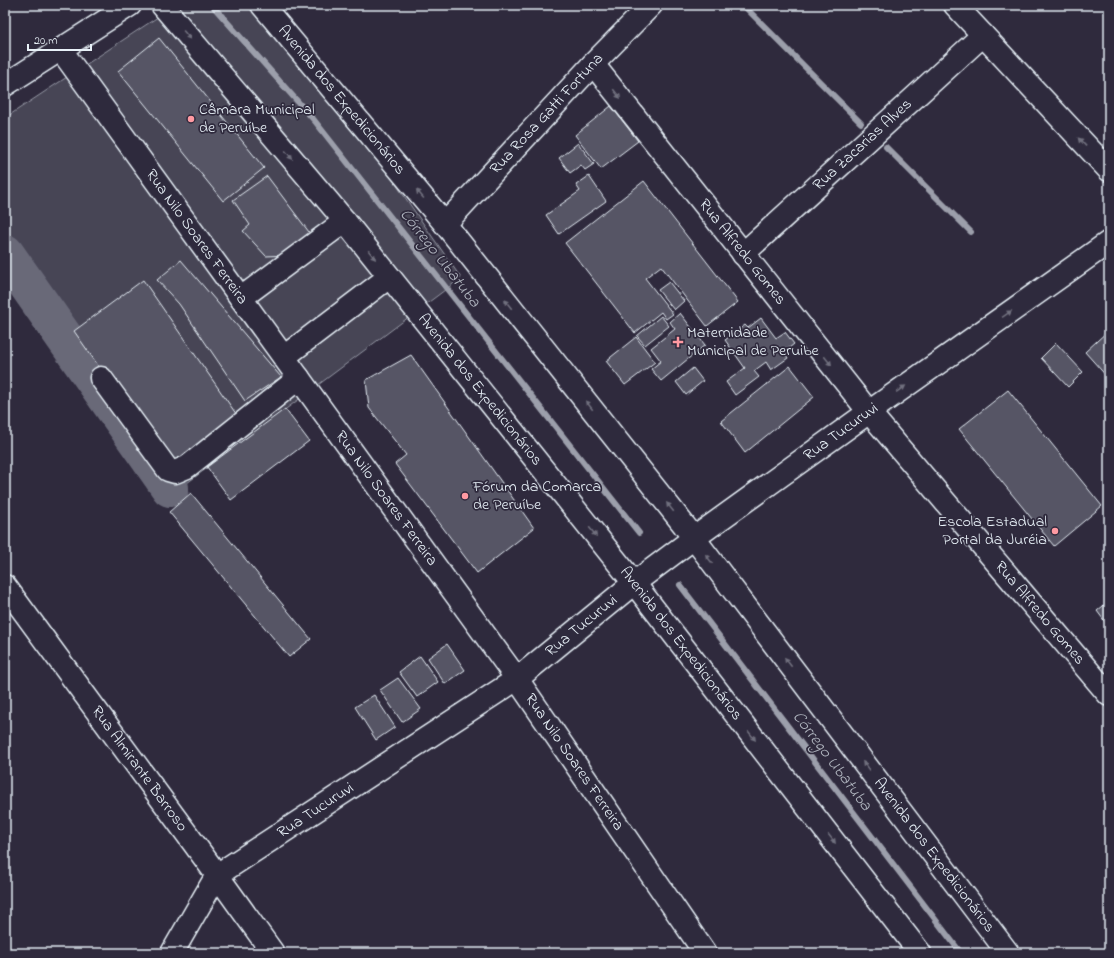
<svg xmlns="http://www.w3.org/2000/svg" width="1114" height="958" viewBox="0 0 1114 958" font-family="'Indie Flower',sans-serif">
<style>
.green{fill:#464455;stroke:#979aa6}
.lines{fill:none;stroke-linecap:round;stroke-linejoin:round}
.stream{stroke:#9c9fab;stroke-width:6}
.river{stroke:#696978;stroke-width:38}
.building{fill:#575565;stroke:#e8f1f8}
.minor-casing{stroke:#e8f1f8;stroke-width:25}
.major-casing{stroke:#e8f1f8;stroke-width:25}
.minor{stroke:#2f2a3d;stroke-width:22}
.major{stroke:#2f2a3d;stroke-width:22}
.oneway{fill:#70707e}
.poi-dot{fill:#ff9aa2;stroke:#2f2a3d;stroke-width:1.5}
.labels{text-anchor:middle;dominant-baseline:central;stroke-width:3.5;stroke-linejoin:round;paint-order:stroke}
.street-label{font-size:16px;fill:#e8f1f8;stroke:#2f2a3d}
.poi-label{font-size:16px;fill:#e8f1f8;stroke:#2f2a3d;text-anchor:start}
.water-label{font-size:17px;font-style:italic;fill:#afb4be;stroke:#2f2a3d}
</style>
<rect width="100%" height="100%" fill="#2f2a3d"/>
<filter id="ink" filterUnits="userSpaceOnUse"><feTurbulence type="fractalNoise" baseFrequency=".025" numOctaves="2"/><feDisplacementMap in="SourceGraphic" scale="8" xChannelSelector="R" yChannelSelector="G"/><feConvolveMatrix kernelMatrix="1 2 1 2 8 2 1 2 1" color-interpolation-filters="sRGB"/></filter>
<g filter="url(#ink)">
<path class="green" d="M 176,5 L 261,5 L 361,134 L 461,278 L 163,501 L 5,260 L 5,118 Z"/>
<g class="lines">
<path class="stream" d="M 212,5 L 314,120 L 639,533
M 743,5 L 861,123
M 886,147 L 971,232
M 680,585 L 961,953"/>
<path class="river" d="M 5,253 L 170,488"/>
</g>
<path class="building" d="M 159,38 L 264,168 L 223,201 L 118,71 Z
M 611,106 L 638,141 L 601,169 L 575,135 Z
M 578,143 L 594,164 L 585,170 L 581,165 L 570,173 L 559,158 Z
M 267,176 L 312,236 L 290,255 L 266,256 L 243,231 L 250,225 L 233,200 Z
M 589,176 L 606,201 L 559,234 L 546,215 L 580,191 L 576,185 Z
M 644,181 L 738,302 L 707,326 L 661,266 L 645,278 L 673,314 L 666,319 L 661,312 L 635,333 L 565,243 Z
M 181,260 L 281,377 L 245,401 L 179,304 L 157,280 Z
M 143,280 L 239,418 L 171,470 L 74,331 Z
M 669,282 L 684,301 L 674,310 L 658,290 Z
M 680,313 L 705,345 L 661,381 L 651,369 L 661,361 L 651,348 L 675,329 L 670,322 Z
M 661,316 L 669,326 L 645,345 L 637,336 Z
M 761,318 L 776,338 L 785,332 L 794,344 L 784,352 L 788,358 L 771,370 L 766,362 L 754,371 L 759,377 L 735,395 L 726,382 L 745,368 L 725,340 L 745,325 L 748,328 Z
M 1109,330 L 1109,379 L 1085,352 Z
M 636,337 L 655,362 L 625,385 L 606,361 Z
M 1056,343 L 1083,372 L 1068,387 L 1041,358 Z
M 411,355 L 534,528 L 477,573 L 395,464 L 406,455 L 369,408 L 366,380 Z
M 790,366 L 814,397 L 745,453 L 721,421 Z
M 693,368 L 703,381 L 686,395 L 676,382 Z
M 1008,390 L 1102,506 L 1054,546 L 959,429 Z
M 285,409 L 309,441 L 231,500 L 207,467 Z
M 191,493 L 311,639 L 289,657 L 169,512 Z
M 1109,601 L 1109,627 L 1097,611 Z
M 447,644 L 465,670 L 445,684 L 428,658 Z
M 420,656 L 438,682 L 417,697 L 399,672 Z
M 398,678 L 421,709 L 402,722 L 380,690 Z
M 374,695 L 395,727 L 376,740 L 355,707 Z"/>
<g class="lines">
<defs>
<g id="minor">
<path id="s1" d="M 162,5 L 345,221 L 634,583 L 920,953"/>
<path id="s2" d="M 262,5 L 445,224 L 684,525 L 1008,953"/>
<path d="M 955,5 L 1109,170"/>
<path id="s3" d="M 61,50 L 517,679 L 705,953"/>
<path id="s4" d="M 593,64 L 869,412 L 1109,695"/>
<path id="s5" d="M 445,224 L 593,64 L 651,5"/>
<path id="s6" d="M 743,254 L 983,35"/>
<path d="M 241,298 L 345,221"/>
<path d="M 284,357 L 389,277"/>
<path d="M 101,378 L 168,470 L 175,472 L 187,467 L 299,378"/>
<path id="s7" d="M 5,586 L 217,875 L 273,953"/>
<path id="s8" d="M 172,953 L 217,875 L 517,679 L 634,583 L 694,538 L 869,412 L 1109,242"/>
</g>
<path id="major" d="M 5,85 L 130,5"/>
</defs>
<use href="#minor" class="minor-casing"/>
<use href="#major" class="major-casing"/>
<use href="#minor" class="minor"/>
<use href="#major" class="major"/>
</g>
<defs><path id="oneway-solid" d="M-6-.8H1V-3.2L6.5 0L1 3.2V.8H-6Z"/></defs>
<g class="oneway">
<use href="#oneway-solid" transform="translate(187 35) rotate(50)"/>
<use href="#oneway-solid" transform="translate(617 94) rotate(52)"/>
<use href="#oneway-solid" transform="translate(1082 142) rotate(-133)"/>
<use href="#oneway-solid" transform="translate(289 155) rotate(50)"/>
<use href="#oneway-solid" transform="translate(420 194) rotate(-130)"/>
<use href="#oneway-solid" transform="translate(372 255) rotate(51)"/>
<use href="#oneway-solid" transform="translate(508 304) rotate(-128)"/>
<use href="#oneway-solid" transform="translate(1007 314) rotate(-35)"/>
<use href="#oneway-solid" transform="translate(828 361) rotate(51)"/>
<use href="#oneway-solid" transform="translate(901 389) rotate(-35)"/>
<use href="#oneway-solid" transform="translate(589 405) rotate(-128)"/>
<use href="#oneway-solid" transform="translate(670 507) rotate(-128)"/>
<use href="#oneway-solid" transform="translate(593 532) rotate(51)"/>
<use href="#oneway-solid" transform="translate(709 559) rotate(-127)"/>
<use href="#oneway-solid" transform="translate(788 662) rotate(-127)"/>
<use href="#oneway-solid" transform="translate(752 736) rotate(52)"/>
<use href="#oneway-solid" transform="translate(866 766) rotate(-127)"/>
<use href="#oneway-solid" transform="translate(832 839) rotate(52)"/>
</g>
</g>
<g class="poi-dot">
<circle cx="191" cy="119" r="4"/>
<path d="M676 336h4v4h4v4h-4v4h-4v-4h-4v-4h4z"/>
<circle cx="465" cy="496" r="4"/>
<circle cx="1055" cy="531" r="4"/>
</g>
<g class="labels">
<g class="street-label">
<text stroke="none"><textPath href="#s2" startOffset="124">Avenida dos Expedicionários</textPath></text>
<text stroke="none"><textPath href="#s5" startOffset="150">Rua Rosa Gatti Fortuna</textPath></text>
<text stroke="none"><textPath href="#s6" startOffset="162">Rua Zacarias Alves</textPath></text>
<text stroke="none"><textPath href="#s3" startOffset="231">Rua Nilo Soares Ferreira</textPath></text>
<text stroke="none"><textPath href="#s4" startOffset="240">Rua Alfredo Gomes</textPath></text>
<text stroke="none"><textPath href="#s1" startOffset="499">Avenida dos Expedicionários</textPath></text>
<text stroke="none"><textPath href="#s8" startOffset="856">Rua Tucuruvi</textPath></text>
<text stroke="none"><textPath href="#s3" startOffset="554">Rua Nilo Soares Ferreira</textPath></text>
<text stroke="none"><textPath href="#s4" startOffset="708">Rua Alfredo Gomes</textPath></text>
<text stroke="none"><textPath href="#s8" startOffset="532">Rua Tucuruvi</textPath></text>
<text stroke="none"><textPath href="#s1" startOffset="823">Avenida dos Expedicionários</textPath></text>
<text stroke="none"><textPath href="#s3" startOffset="878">Rua Nilo Soares Ferreira</textPath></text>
<text stroke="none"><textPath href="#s7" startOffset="227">Rua Almirante Barroso</textPath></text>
<text stroke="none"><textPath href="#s8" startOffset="208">Rua Tucuruvi</textPath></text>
<text stroke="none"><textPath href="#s2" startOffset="1084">Avenida dos Expedicionários</textPath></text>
</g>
<g class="poi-label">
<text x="199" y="110">Câmara Municipal<tspan x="199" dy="18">de Peruíbe</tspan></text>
<text x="687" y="333">Maternidade<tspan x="687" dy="18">Municipal de Peruibe</tspan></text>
<text x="473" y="487">Fórum da Comarca<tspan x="473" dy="18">de Peruíbe</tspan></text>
<text x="1047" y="522" text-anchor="end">Escola Estadual<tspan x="1047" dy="18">Portal da Juréia</tspan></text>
</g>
<g class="water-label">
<text transform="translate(440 258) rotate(52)">Córrego Ubatuba</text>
<text transform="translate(832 761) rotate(53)">Córrego Ubatuba</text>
</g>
</g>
<rect width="1114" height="958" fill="none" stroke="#2f2a3d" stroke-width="20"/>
<rect x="10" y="10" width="1094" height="938" fill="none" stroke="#e8f1f8" stroke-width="1.5" filter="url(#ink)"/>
<path d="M28 44v6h63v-6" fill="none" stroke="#e8f1f8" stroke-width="2"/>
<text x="34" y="44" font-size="12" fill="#e8f1f8" stroke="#2f2a3d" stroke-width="3" paint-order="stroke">20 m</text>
</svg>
